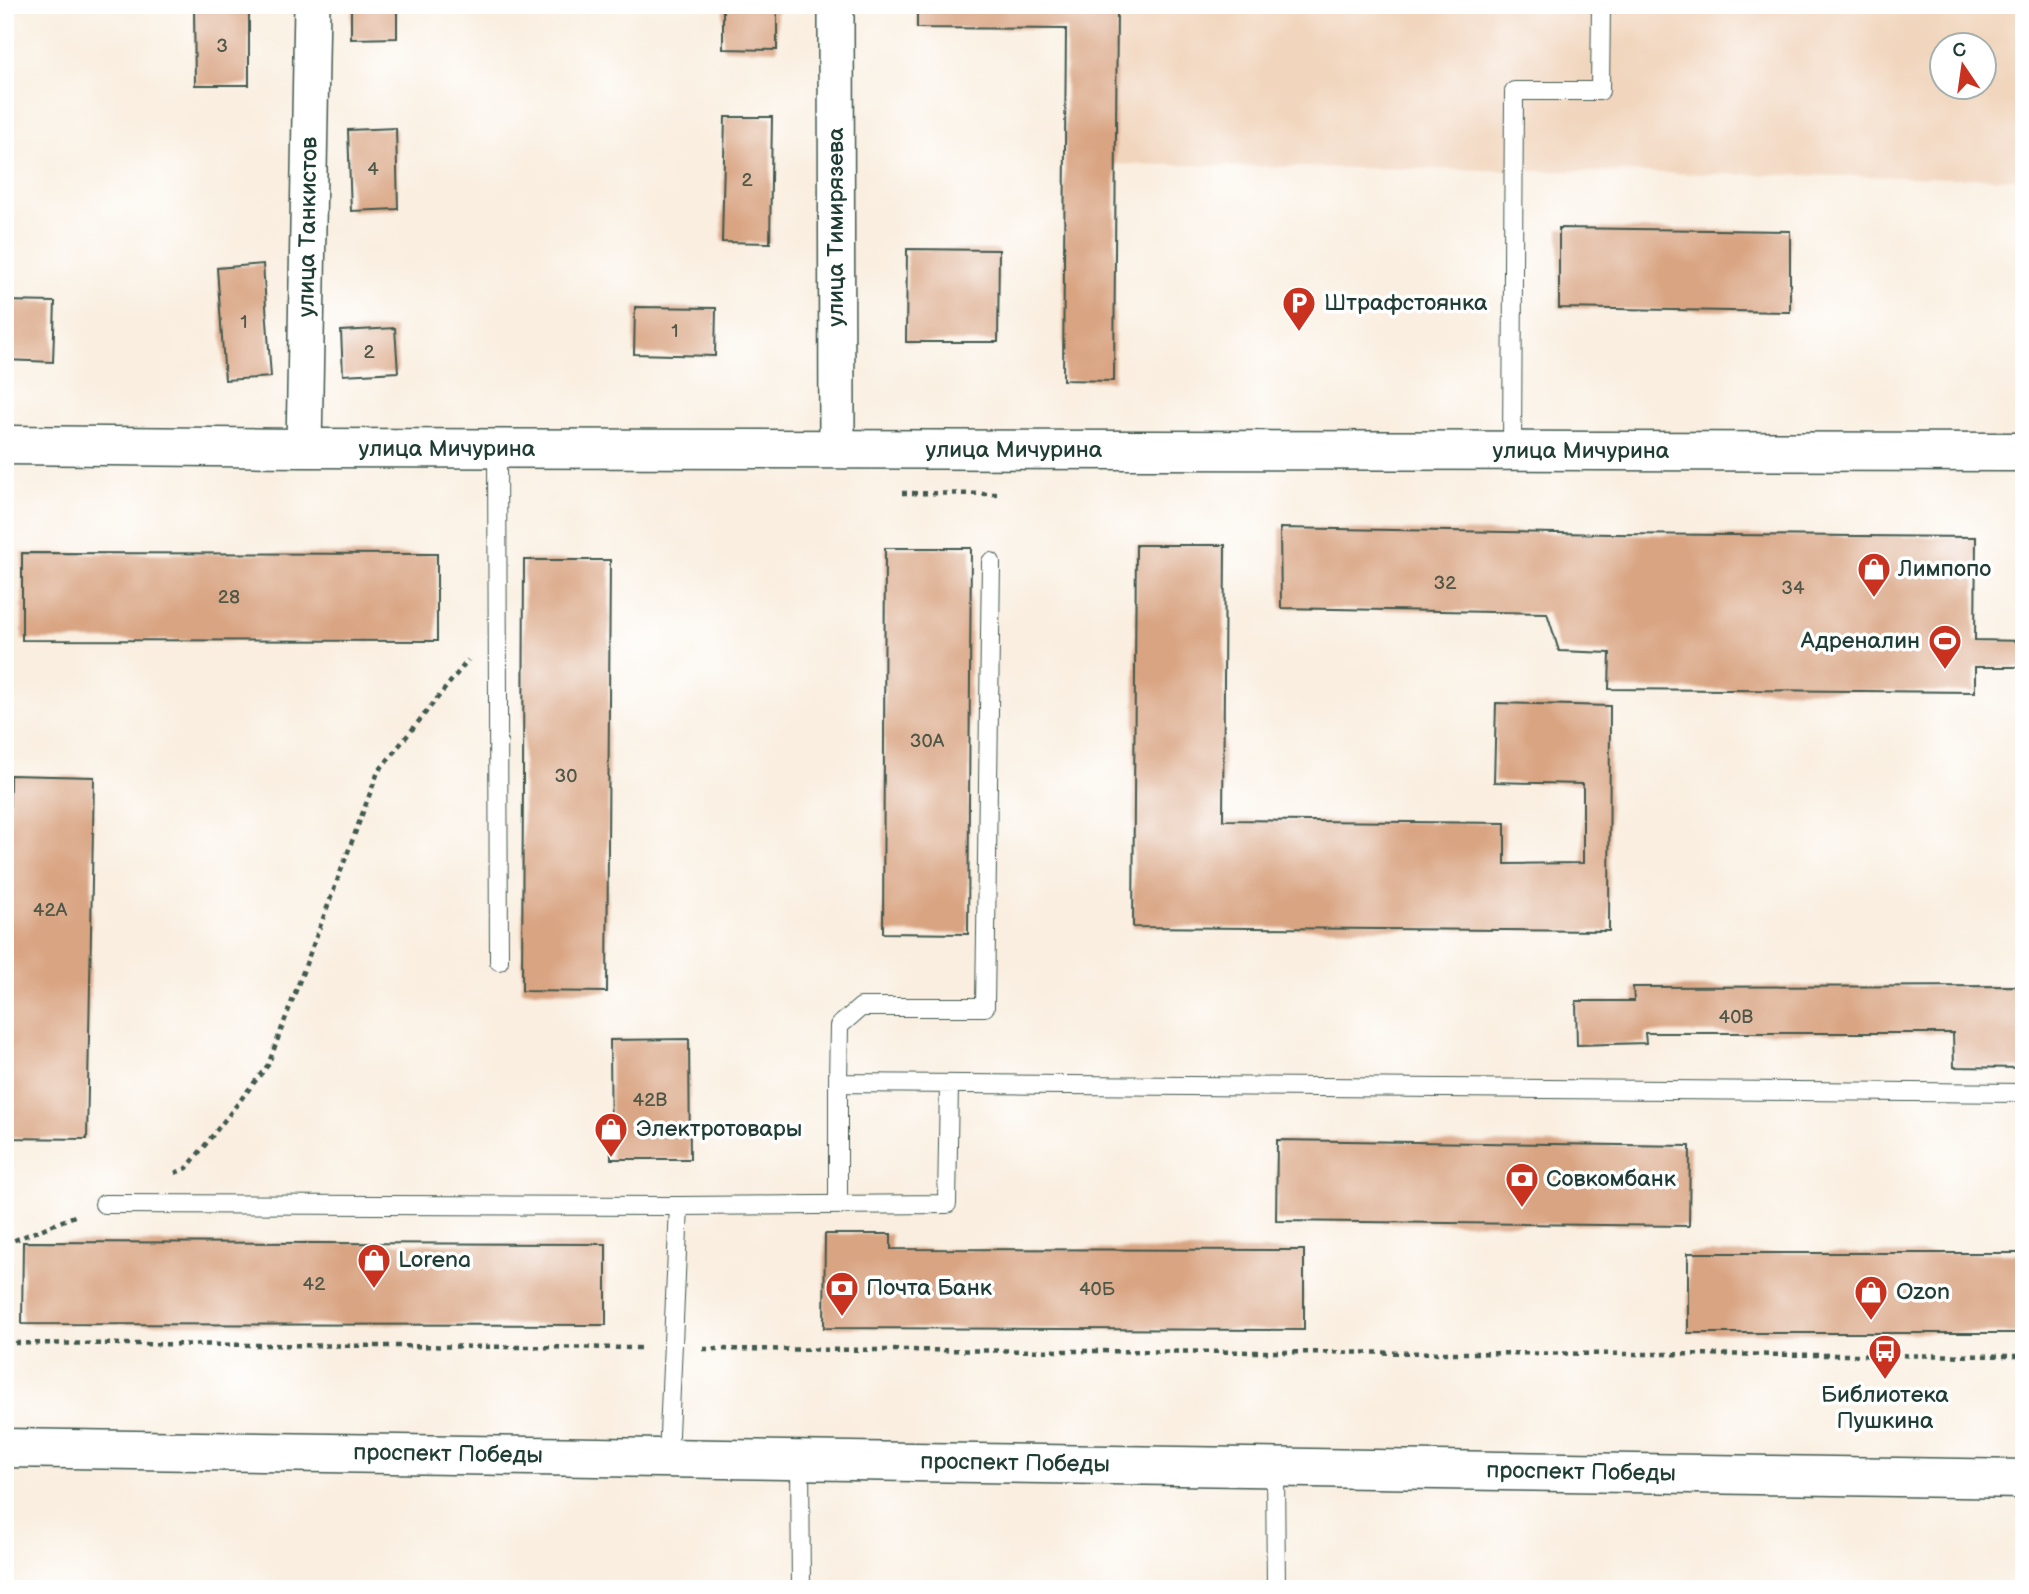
<svg xmlns="http://www.w3.org/2000/svg" width="2029" height="1594" viewBox="0 0 2029 1594" font-family="'Balsamiq Sans',sans-serif">
<style>
.built{fill:#f1d5bd;fill-rule:evenodd}
.building{fill:#d9a482}
.lines{fill:none;stroke-linecap:round;stroke-linejoin:round}
.lane-casing{stroke:#40584e;stroke-width:20}
.street-casing{stroke:#40584e;stroke-width:38}
.secondary-casing{stroke:#40584e;stroke-width:41}
.path{stroke:#40584e;stroke-width:4.5;stroke-dasharray:5 5;stroke-linecap:butt}
.lane{stroke:#fff;stroke-width:18}
.street{stroke:#fff;stroke-width:35}
.secondary{stroke:#fff;stroke-width:38}
.labels{text-anchor:middle;dominant-baseline:central;stroke-width:7;stroke-linejoin:round;paint-order:stroke}
.number-label{font-size:19px;fill:#4e5748}
.street-label{font-size:23px;fill:#1f3d34;stroke:#fff}
.poi-label{font-size:23px;fill:#1f3d34;stroke:#fff;text-anchor:start}
</style>
<rect width="100%" height="100%" fill="#fff"/>
<filter id="ink" filterUnits="userSpaceOnUse"><feTurbulence type="fractalNoise" baseFrequency=".0143" numOctaves="2"/><feDisplacementMap in="SourceGraphic" scale="14" xChannelSelector="R" yChannelSelector="G"/><feConvolveMatrix kernelMatrix="1 2 1 2 8 2 1 2 1" color-interpolation-filters="sRGB"/></filter>
<filter id="wash" filterUnits="userSpaceOnUse"><feTurbulence type="fractalNoise" baseFrequency=".00686" numOctaves="4" result="noise"/><feDisplacementMap in="SourceGraphic" scale="28" xChannelSelector="R" yChannelSelector="G"/><feGaussianBlur stdDeviation="1.57" result="paint"/><feColorMatrix in="noise" values="0 0 0 0 0 0 0 0 0 0 0 0 0 0 0 0 0 1.4 0 .05"/><feComposite in="paint" operator="in"/></filter>
<g filter="url(#wash)">
<rect width="100%" height="100%" fill="#f9eedf"/>
<path class="built" d="M 1117,5 L 2024,5 L 2024,179 L 1116,164 ZM 1941,46 L 1983,46 L 1983,88 L 1941,88 Z"/>
<g id="blocks">
<path class="building" d="M 351,5 L 397,5 L 397,38 L 351,39 Z
M 723,5 L 777,5 L 777,50 L 723,49 Z
M 917,5 L 1117,5 L 1114,381 L 1063,380 L 1066,29 L 917,28 Z
M 249,7 L 249,85 L 195,85 L 194,8 Z
M 725,117 L 772,117 L 770,243 L 722,242 Z
M 396,128 L 398,209 L 351,211 L 348,130 Z
M 1559,228 L 1790,231 L 1790,312 L 1559,308 Z
M 907,249 L 999,250 L 998,342 L 906,342 Z
M 263,264 L 271,377 L 225,380 L 217,268 Z
M 5,301 L 55,302 L 53,362 L 5,360 Z
M 635,307 L 716,308 L 715,356 L 634,354 Z
M 395,328 L 398,372 L 343,375 L 341,331 Z
M 1280,528 L 1611,534 L 1976,537 L 1975,640 L 2024,641 L 2024,667 L 1975,667 L 1975,692 L 1609,689 L 1610,653 L 1559,651 L 1547,613 L 1281,608 Z
M 1136,545 L 1225,545 L 1223,820 L 1505,823 L 1505,864 L 1583,863 L 1583,784 L 1494,782 L 1496,703 L 1610,706 L 1609,931 L 1133,927 Z
M 885,548 L 971,548 L 968,934 L 883,933 Z
M 22,553 L 437,554 L 437,641 L 22,640 Z
M 524,560 L 610,560 L 607,992 L 522,991 Z
M 10,775 L 94,777 L 87,1139 L 5,1138 Z
M 2024,986 L 2024,1068 L 1954,1067 L 1953,1033 L 1645,1033 L 1646,1043 L 1577,1045 L 1576,1001 L 1634,1001 L 1633,987 Z
M 689,1039 L 690,1159 L 611,1159 L 610,1040 Z
M 1277,1140 L 1690,1146 L 1689,1226 L 1276,1221 Z
M 825,1234 L 891,1234 L 891,1249 L 1304,1250 L 1304,1330 L 824,1328 Z
M 23,1242 L 606,1244 L 606,1325 L 22,1324 Z
M 1688,1253 L 2024,1253 L 2024,1333 L 1688,1333 Z"/>
</g>
</g>
<g filter="url(#ink)">
<use href="#blocks" fill-opacity="0" stroke="#40584e" stroke-width="2"/>
<g class="lines">
<defs>
<path id="lane" d="M 497,449 L 499,961
M 1512,451 L 1514,91 L 1600,91 L 1601,5
M 838,1083 L 839,1026 L 861,1007 L 985,1007 L 991,562
M 104,1204 L 679,1206
M 838,1205 L 838,1083 L 2024,1093
M 668,1457 L 679,1206 L 947,1204 L 949,1084
M 800,1460 L 801,1589
M 1275,1467 L 1276,1589"/>
<path id="street" d="M 836,5 L 837,450
M 304,448 L 312,5"/>
<path id="secondary" d="M 5,445 L 304,448 L 2024,452
M 5,1448 L 2024,1479"/>
</defs>
<use href="#lane" class="lane-casing"/>
<use href="#street" class="street-casing"/>
<use href="#secondary" class="secondary-casing"/>
<path class="path" d="M 902,493 L 997,494
M 175,1173 L 187,1168 L 268,1065 L 378,772 L 468,660
M 5,1244 L 77,1215
M 5,1343 L 645,1348
M 703,1349 L 2024,1356"/>
<use href="#lane" class="lane"/>
<use href="#street" class="street"/>
<use href="#secondary" class="secondary"/>
</g>
</g>
<defs>
<symbol id="parking-pin" viewBox="-11 -11 22 30"><path d="M0 17L-7.5 6A9.5 9.5 0 1 1 7.5 6Z" fill="#c8321e" stroke="#fff"/><path d="M-3.5-5.5H1a3.5 3.5 0 0 1 0 7H-1V5.5H-3.5ZM-1-3.4V-.6H.8a1.4 1.4 0 0 0 0-2.8Z" fill="#fff"/></symbol>
<symbol id="shop-pin" viewBox="-11 -11 22 30"><path d="M0 17L-7.5 6A9.5 9.5 0 1 1 7.5 6Z" fill="#c8321e" stroke="#fff"/><path d="M-5-2.5h2.3a2.7 3.5 0 0 1 5.4 0H5L5.5 6h-11ZM-1.5-2.5h3a1.5 2.3 0 0 0-3 0Z" fill="#fff"/></symbol>
<symbol id="stadium-pin" viewBox="-11 -11 22 30"><path d="M0 17L-7.5 6A9.5 9.5 0 1 1 7.5 6Z" fill="#c8321e" stroke="#fff"/><path d="M0-5a6.5 5 0 1 0 0 10a6.5 5 0 1 0 0-10ZM-3.5-1.8h7v3.6h-7Z" fill="#fff"/></symbol>
<symbol id="bank-pin" viewBox="-11 -11 22 30"><path d="M0 17L-7.5 6A9.5 9.5 0 1 1 7.5 6Z" fill="#c8321e" stroke="#fff"/><path d="M-6-4H6V4H-6ZM0-2.3a2.3 2.3 0 1 0 0 4.6a2.3 2.3 0 1 0 0-4.6Z" fill="#fff"/></symbol>
<symbol id="bus-pin" viewBox="-11 -11 22 30"><path d="M0 17L-7.5 6A9.5 9.5 0 1 1 7.5 6Z" fill="#c8321e" stroke="#fff"/><path d="M-5-6H5V4H4V6H2V4H-2V6H-4V4H-5ZM-3.5-4V0h7V-4ZM-3.5 1.2v1.5H-2V1.2ZM2 1.2v1.5H3.5V1.2Z" fill="#fff"/></symbol>
</defs>
<g fill-rule="evenodd">
<use href="#parking-pin" x="1280" y="284" width="38" height="52"/>
<use href="#shop-pin" x="1855" y="550" width="38" height="52"/>
<use href="#stadium-pin" x="1926" y="622" width="38" height="52"/>
<use href="#shop-pin" x="592" y="1110" width="38" height="52"/>
<use href="#bank-pin" x="1503" y="1160" width="38" height="52"/>
<use href="#shop-pin" x="355" y="1241" width="38" height="52"/>
<use href="#bank-pin" x="823" y="1269" width="38" height="52"/>
<use href="#shop-pin" x="1852" y="1273" width="38" height="52"/>
<use href="#bus-pin" x="1866" y="1332" width="38" height="52"/>
</g>
<g class="labels">
<g class="number-label">
<text x="222" y="46">3</text>
<text x="373" y="169">4</text>
<text x="747" y="180">2</text>
<text x="244" y="322">1</text>
<text x="675" y="331">1</text>
<text x="369" y="352">2</text>
<text x="1445" y="583">32</text>
<text x="1793" y="588">34</text>
<text x="229" y="597">28</text>
<text x="927" y="741">30А</text>
<text x="566" y="776">30</text>
<text x="50" y="910">42А</text>
<text x="1736" y="1017">40В</text>
<text x="650" y="1100">42В</text>
<text x="314" y="1284">42</text>
<text x="1097" y="1289">40Б</text>
</g>
<g class="street-label">
<text transform="translate(308 227) rotate(-89)">улица Танкистов</text>
<text transform="translate(836 227) rotate(-90)">улица Тимирязева</text>
<text x="447" y="449">улица Мичурина</text>
<text x="1014" y="450">улица Мичурина</text>
<text x="1581" y="451">улица Мичурина</text>
<text transform="translate(448 1454) rotate(1)">проспект Победы</text>
<text transform="translate(1015 1463) rotate(1)">проспект Победы</text>
<text transform="translate(1581 1472) rotate(1)">проспект Победы</text>
</g>
<g class="poi-label">
<text x="1324" y="303">Штрафстоянка</text>
<text x="1898" y="569">Лимпопо</text>
<text x="1920" y="641" text-anchor="end">Адреналин</text>
<text x="636" y="1129">Электротовары</text>
<text x="1546" y="1179">Совкомбанк</text>
<text x="398" y="1260">Lorena</text>
<text x="866" y="1288">Почта Банк</text>
<text x="1896" y="1292">Ozon</text>
<text x="1885" y="1395" text-anchor="middle">Библиотека<tspan x="1885" dy="26">Пушкина</tspan></text>
</g>
</g>
<rect width="2029" height="1594" fill="none" stroke="#fff" stroke-width="28"/>
<g transform="translate(1963 66) rotate(347)"><circle r="33" fill="#ffffff" stroke="#a5b1ae" stroke-width="2"/>
<path d="M0-5L12 26L0 18L-12 26Z" fill="#c8321e"/>
<text y="-10" font-size="19" font-weight="bold" text-anchor="middle" fill="#1f3d34">С</text>
</g>
</svg>
